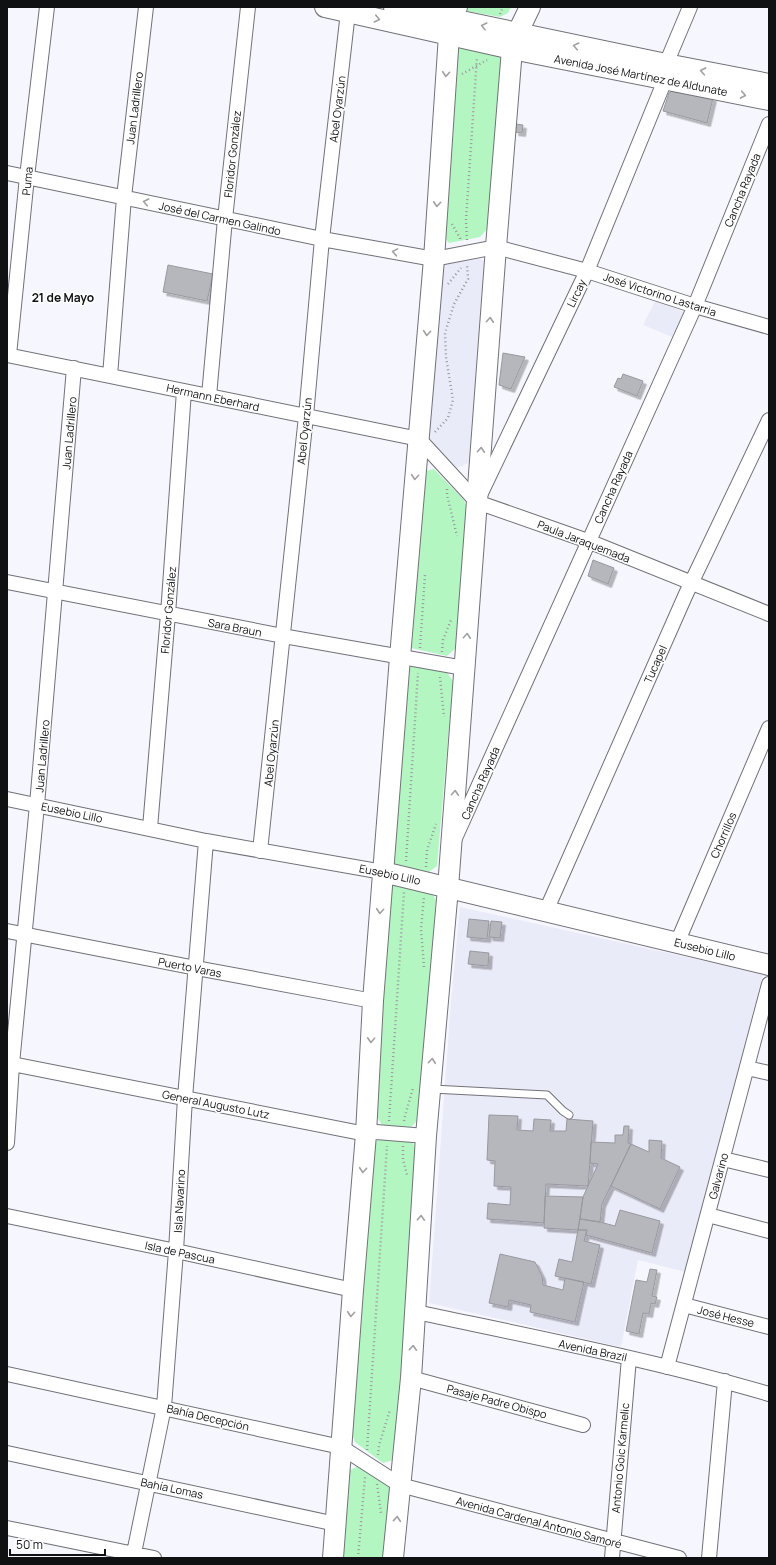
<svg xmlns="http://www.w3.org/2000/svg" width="776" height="1565" viewBox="0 0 776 1565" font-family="Manrope,sans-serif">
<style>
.built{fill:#eaebf8}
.green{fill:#b4f6c2}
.building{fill:#b6b6bd;stroke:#98999f;filter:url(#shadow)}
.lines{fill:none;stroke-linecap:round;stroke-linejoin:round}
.lane-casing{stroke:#717278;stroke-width:9}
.street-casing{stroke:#717278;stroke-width:16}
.secondary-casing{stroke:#717278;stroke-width:22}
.path{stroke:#98999d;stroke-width:2.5;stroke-dasharray:1 3;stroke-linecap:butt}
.lane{stroke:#fff;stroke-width:7}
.street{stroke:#fff;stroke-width:14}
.secondary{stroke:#fff;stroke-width:20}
.oneway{stroke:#9fa0a1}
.labels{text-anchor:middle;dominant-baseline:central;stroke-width:3;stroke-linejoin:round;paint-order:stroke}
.street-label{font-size:11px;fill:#101113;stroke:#fff}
.neighbourhood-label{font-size:12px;font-weight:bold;fill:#101113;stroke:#fff}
</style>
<defs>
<filter id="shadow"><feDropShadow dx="3.5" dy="3.5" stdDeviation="0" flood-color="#0004"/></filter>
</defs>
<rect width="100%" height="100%" fill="#f6f7fe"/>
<path class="built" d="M 477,256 L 486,263 L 471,462 L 457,468 L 427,439 L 437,275 L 444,262 Z
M 655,301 L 684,312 L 672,337 L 643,325 Z
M 460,907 L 763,974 L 685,1272 L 638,1260 L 621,1347 L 429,1303 L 451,1001 Z"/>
<path class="green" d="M 465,7 L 511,7 L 508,13 L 500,17 L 467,11 Z
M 461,45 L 498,51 L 501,62 L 490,226 L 480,237 L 449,243 L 441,233 L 453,53 Z
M 434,469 L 464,500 L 468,511 L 456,648 L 447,656 L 411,648 L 405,639 L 421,472 Z
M 414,664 L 446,671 L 453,681 L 437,866 L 429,872 L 396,866 L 391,854 L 405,668 Z
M 396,884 L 430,890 L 436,900 L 420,1118 L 411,1127 L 382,1125 L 376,1115 L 386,892 Z
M 378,1140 L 412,1142 L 418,1151 L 397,1459 L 383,1463 L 355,1442 L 351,1431 L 370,1147 Z
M 360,1465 L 391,1485 L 389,1558 L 340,1558 L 348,1471 Z"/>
<path class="building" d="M 675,89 L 713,98 L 707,123 L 663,111 L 669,93 Z
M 516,124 L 523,125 L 522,133 L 515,132 Z
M 168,265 L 213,274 L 207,301 L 163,292 Z
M 503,353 L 525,357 L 511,389 L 499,385 Z
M 623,374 L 643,381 L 637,396 L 614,387 L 618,378 L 621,379 Z
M 593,560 L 614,568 L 608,584 L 588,576 Z
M 469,919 L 489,921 L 487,939 L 467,937 Z
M 491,921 L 502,922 L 500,938 L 489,937 Z
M 470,951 L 489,953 L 488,966 L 468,964 Z
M 489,1115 L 518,1116 L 517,1130 L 533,1131 L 534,1119 L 551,1120 L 550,1131 L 566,1131 L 567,1119 L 593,1121 L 588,1186 L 546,1184 L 544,1223 L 487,1219 L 488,1203 L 510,1205 L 511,1187 L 494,1186 L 495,1161 L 487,1160 Z
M 624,1126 L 629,1126 L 628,1143 L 631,1144 L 602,1204 L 600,1222 L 580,1219 L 583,1197 L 598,1164 L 590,1163 L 591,1142 L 615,1143 L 615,1135 L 623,1135 Z
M 649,1140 L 662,1141 L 661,1158 L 680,1167 L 660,1209 L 611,1186 L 631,1144 L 649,1152 Z
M 545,1196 L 583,1197 L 578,1230 L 544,1228 Z
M 620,1210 L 660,1221 L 652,1253 L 586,1235 L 587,1230 L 578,1230 L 580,1219 L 600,1222 L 615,1226 Z
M 578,1230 L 587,1230 L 584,1241 L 600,1245 L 591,1284 L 555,1276 L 559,1259 L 572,1262 Z
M 500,1254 L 535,1262 L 542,1276 L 543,1285 L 563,1290 L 565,1278 L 584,1282 L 575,1322 L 530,1312 L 531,1305 L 509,1300 L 508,1307 L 489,1303 Z
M 650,1269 L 657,1270 L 652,1296 L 657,1297 L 655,1304 L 651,1303 L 649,1314 L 643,1313 L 639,1334 L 626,1331 L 636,1280 L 647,1282 Z"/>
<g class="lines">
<defs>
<path id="lane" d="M 432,1089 L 547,1095 L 563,1111 L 569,1115"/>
<path id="street" d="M 666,64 L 690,7
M 7,173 L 322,239 L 434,259 L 496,247 L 587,271 L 695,306 L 769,327
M 7,355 L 419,439 L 477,502 L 588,541 L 769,614
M 9,355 L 27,177 L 47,7
M 110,376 L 124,197 L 146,7
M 209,396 L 225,219 L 248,7
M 480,495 L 587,271 L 665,80
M 7,582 L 283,636 L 464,668
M 7,799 L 206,841 L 383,872
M 150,828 L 168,614 L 184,391
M 455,838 L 695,306 L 769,124
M 260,851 L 306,416 L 322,239 L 348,12
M 546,911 L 686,594 L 769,420
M 7,931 L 196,968 L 373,1001
M 677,943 L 769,728
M 7,1063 L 366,1134 L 376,1132 L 426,1136
M 747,1068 L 769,1073
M 7,1143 L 12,1064 L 37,805 L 74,368
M 723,1159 L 769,1170
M 708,1215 L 769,1231
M 7,1216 L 176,1251 L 353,1290
M 684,1305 L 769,1327
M 416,1312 C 534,1337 653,1360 769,1394
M 667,1367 L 769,984
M 7,1374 L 341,1447 L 400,1485 L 679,1558
M 411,1378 L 583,1425
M 7,1453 L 336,1524
M 7,1528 L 154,1558
M 133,1558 L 164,1407 L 176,1251 L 185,1098 L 206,841
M 612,1558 L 629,1358
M 709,1558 L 725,1381"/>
<path id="secondary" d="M 325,7 L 512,49 L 769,100
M 394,7 L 666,64 L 769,84
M 383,872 L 769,965
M 333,1558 L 353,1290 L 366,1134 L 373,1001 L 400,657 L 434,259 L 449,35 L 452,18 L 457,7
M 393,1558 L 411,1378 L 426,1136 L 448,888 L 496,247 L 512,49 L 517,34 L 530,7"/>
</defs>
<use href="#lane" class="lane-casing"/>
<use href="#street" class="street-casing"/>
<use href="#secondary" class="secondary-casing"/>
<path class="path" d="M 500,14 L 503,7
M 462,74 L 487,60
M 452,224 L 460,238 L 460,241
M 467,240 L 466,220 L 477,57
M 448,284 L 461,268
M 435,432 L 448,418 L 453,400 L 446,357 L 445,333 L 454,304 L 468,279 L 467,265
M 447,489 L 447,495 L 457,536
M 420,648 L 425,575
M 442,652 L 443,640 L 451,620
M 440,677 L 444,717
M 406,861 L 418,673
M 426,867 L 427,850 L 436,824
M 424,967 L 421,929 L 424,896
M 389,1121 L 404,892
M 404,1121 L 405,1116 L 413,1088
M 403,1146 L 403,1159 L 407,1175
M 367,1450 L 387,1146
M 378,1455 L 379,1445 L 390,1410
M 377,1484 L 381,1513
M 358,1558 L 365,1477"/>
<use href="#lane" class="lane"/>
<use href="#street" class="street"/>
<use href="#secondary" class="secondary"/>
</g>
<defs><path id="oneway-chevron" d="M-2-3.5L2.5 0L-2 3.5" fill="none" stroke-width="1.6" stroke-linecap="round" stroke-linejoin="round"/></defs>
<g class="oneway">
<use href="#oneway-chevron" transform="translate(377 19) rotate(13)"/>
<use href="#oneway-chevron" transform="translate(484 26) rotate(-166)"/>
<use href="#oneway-chevron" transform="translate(576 46) rotate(-168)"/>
<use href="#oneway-chevron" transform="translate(703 71) rotate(-169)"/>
<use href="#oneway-chevron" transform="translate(446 74) rotate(94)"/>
<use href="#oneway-chevron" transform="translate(743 95) rotate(11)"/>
<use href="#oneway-chevron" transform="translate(146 202) rotate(-168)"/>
<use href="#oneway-chevron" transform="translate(437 204) rotate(94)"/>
<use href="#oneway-chevron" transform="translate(395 252) rotate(-170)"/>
<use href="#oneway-chevron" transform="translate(490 320) rotate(-86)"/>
<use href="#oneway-chevron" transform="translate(427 333) rotate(95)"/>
<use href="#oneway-chevron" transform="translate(481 450) rotate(-86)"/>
<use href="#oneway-chevron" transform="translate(415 477) rotate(95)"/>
<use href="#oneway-chevron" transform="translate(467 636) rotate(-86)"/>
<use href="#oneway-chevron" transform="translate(455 793) rotate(-86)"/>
<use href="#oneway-chevron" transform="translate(380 911) rotate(95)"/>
<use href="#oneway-chevron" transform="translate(371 1040) rotate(93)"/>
<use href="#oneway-chevron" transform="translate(432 1061) rotate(-85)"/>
<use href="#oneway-chevron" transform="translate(363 1170) rotate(95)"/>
<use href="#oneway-chevron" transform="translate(421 1218) rotate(-87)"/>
<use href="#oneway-chevron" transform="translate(351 1314) rotate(94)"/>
<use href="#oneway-chevron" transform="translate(413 1348) rotate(-86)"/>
<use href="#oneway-chevron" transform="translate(397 1519) rotate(-85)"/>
</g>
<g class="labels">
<g class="street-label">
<text transform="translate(641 75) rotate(11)">Avenida José Martínez de Aldunate</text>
<text transform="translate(134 108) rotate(-83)">Juan Ladrillero</text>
<text transform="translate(337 109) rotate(-83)">Abel Oyarzún</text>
<text transform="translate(232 154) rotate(-84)">Floridor González</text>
<text transform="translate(27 181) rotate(-84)">Puma</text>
<text transform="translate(742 190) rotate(-68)">Cancha Rayada</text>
<text transform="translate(220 218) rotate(12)">José del Carmen Galindo</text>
<text transform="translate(576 293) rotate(-65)">Lircay</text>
<text transform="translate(660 294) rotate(18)">José Victorino Lastarria</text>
<text transform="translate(213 397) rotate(12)">Hermann Eberhard</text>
<text transform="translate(304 431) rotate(-84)">Abel Oyarzún</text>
<text transform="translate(69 433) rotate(-85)">Juan Ladrillero</text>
<text transform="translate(613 487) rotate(-66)">Cancha Rayada</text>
<text transform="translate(584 541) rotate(21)">Paula Jaraquemada</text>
<text transform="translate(168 610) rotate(-85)">Floridor González</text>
<text transform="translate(235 627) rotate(11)">Sara Braun</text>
<text transform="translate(655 664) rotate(-66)">Tucapel</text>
<text transform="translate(271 753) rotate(-84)">Abel Oyarzún</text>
<text transform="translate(42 756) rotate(-85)">Juan Ladrillero</text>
<text transform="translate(480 783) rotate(-66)">Cancha Rayada</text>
<text transform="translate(72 812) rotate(12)">Eusebio Lillo</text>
<text transform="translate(723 835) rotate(-67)">Chorrillos</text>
<text transform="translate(390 874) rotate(12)">Eusebio Lillo</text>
<text transform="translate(705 949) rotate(14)">Eusebio Lillo</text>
<text transform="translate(190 967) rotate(11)">Puerto Varas</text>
<text transform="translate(216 1104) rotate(11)">General Augusto Lutz</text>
<text transform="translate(718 1176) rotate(-75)">Galvarino</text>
<text transform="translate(179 1201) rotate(-87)">Isla Navarino</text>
<text transform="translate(180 1252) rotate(12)">Isla de Pascua</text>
<text transform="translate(726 1316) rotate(14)">José Hesse</text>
<text transform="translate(593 1350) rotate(12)">Avenida Brazil</text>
<text transform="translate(497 1401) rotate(15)">Pasaje Padre Obispo</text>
<text transform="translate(208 1417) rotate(13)">Bahía Decepción</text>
<text transform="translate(620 1458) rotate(-85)">Antonio Goic Karmelic</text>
<text transform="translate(172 1488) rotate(12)">Bahía Lomas</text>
<text transform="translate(539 1522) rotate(15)">Avenida Cardenal Antonio Samoré</text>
</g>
<g class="neighbourhood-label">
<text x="63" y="297">21 de Mayo</text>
</g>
</g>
<rect width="776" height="1565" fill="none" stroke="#101113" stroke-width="16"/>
<path d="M10 1549v6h95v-6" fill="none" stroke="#101113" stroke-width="2"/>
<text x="16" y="1549" font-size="12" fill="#101113" stroke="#ffffff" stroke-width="3" paint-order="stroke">50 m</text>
</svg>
